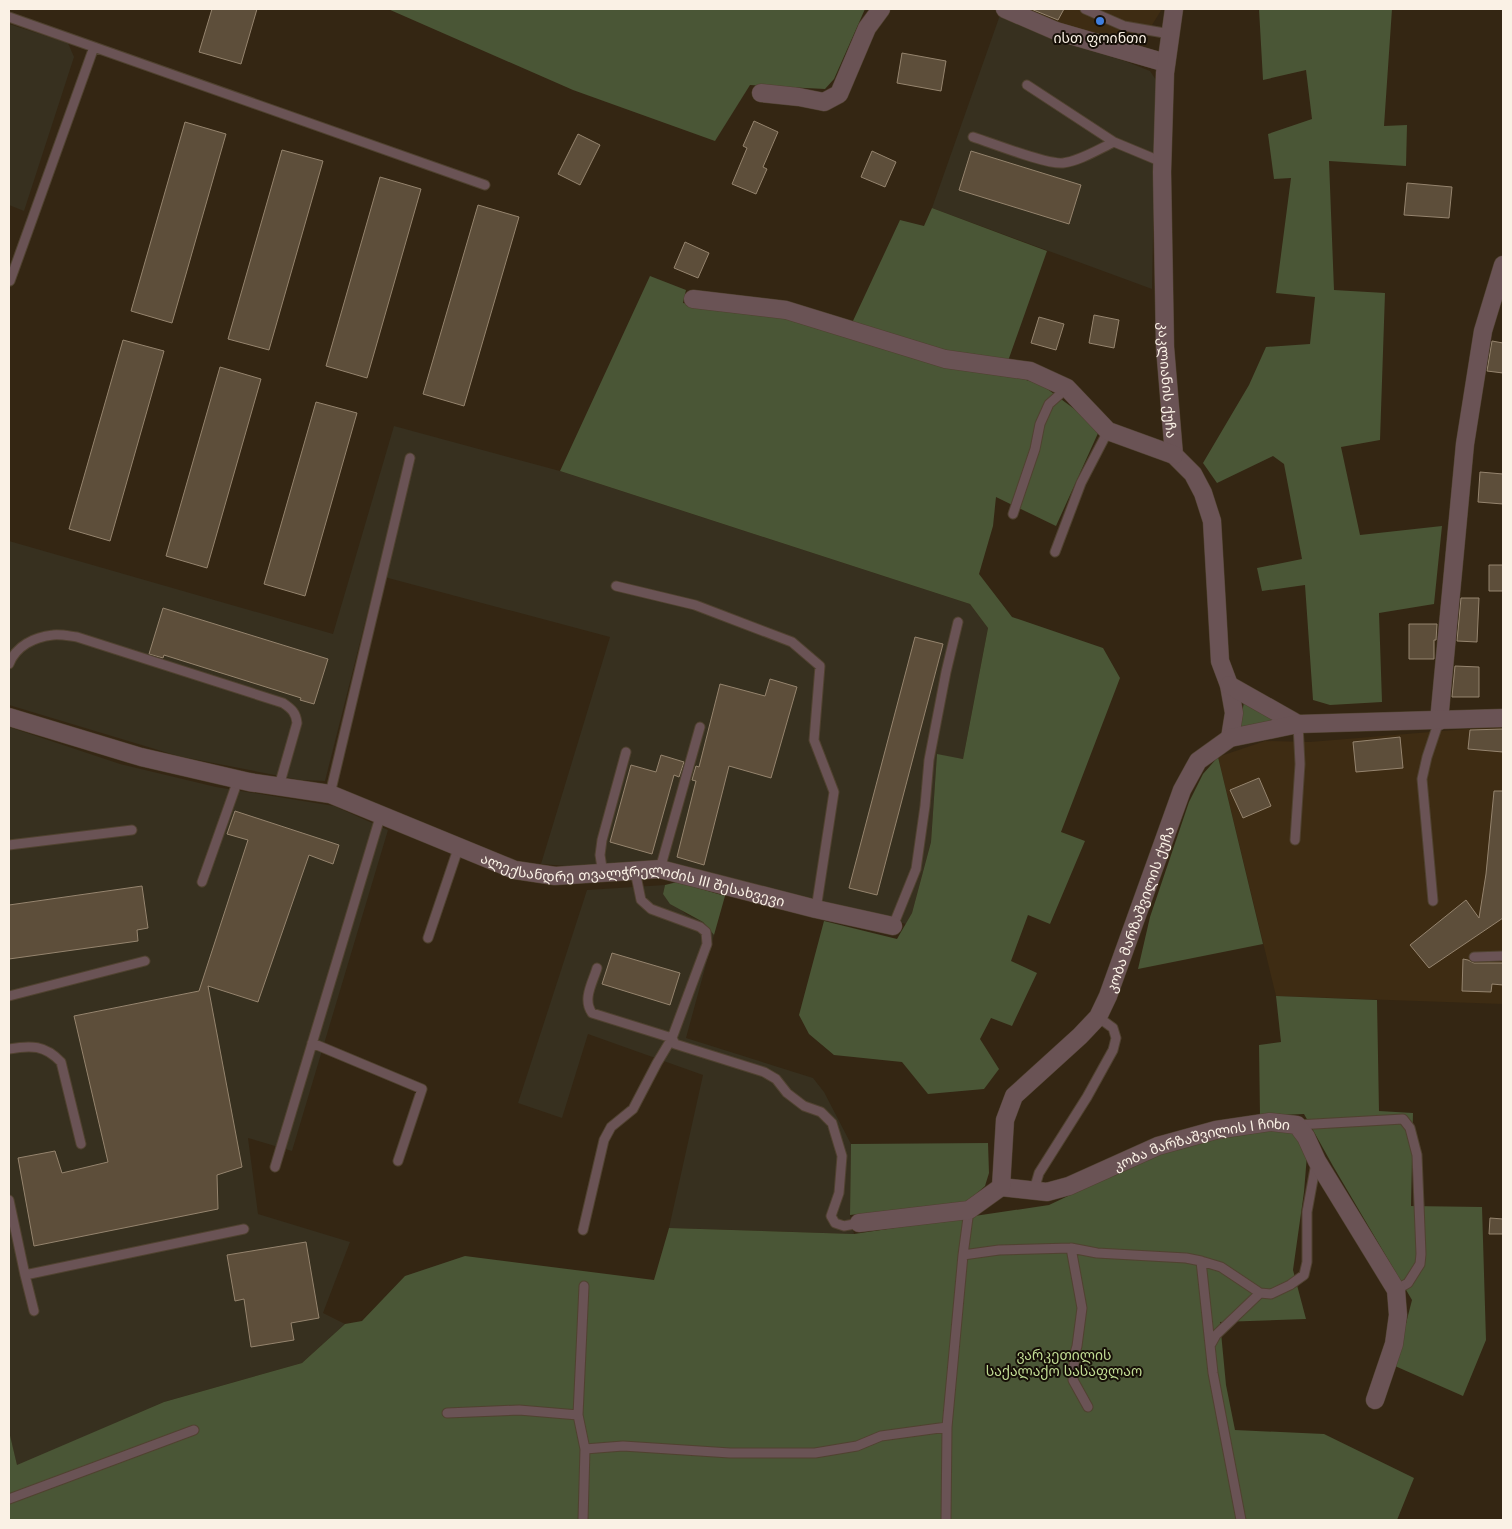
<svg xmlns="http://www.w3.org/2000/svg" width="1512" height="1529" viewBox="0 0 1512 1529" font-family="Inter,'Noto Sans Georgian',sans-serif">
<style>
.built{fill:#3e2c13}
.industrial{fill:#37301f}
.green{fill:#4a5636}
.building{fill:#5d4e3a;stroke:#95846e}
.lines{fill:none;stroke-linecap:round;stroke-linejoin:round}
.service-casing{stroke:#504230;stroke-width:11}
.minor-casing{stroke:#504230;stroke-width:19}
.service{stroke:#6a5355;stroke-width:9}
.minor{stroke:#6a5355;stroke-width:18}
.shop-dot{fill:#3f7fe0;stroke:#171008;stroke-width:2}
.labels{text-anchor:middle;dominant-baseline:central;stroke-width:4;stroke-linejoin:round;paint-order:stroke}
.poi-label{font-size:14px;fill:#faf1e5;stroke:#171008}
.street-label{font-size:14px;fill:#faf1e5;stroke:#171008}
.park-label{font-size:14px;fill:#c0db93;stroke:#171008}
</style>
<rect width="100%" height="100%" fill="#342613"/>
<path class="built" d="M 1016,9 L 1162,9 L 1137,49 Z
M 1503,726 L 1503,1004 L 1276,996 L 1218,757 L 1265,741 L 1310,742 Z"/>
<path class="industrial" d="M 1000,15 L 1060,41 L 1125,61 L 1150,71 L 1156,80 L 1152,289 L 932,208 Z
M 9,24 L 68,43 L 74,57 L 24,211 L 9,205 Z
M 394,426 L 560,471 L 970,604 L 988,628 L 963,759 L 937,755 L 931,842 L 912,913 L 906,924 L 677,866 L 647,861 L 579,867 L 541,864 L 610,637 L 377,575 L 325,781 L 300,780 L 178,756 L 9,705 L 9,541 L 333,634 Z
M 9,727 L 120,764 L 216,787 L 334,806 L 388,830 L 292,1151 L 248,1138 L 258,1214 L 350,1242 L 323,1313 L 345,1324 L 302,1363 L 164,1402 L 17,1466 L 9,1431 Z
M 665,885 L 663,894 L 686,914 L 703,922 L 714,935 L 686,1038 L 813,1078 L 824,1092 L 851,1144 L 850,1215 L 854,1234 L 669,1228 L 703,1075 L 588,1034 L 562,1118 L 518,1103 L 587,890 Z"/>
<path class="green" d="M 388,9 L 865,9 L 834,79 L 825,89 L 750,85 L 715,141 L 573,90 Z
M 1259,9 L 1392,9 L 1384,126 L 1407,125 L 1406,166 L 1329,161 L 1334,290 L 1385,293 L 1380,440 L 1341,447 L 1360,535 L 1442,526 L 1434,604 L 1379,613 L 1382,702 L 1330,705 L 1313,700 L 1305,585 L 1262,591 L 1257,568 L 1302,559 L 1284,464 L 1273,456 L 1217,483 L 1203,463 L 1249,385 L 1266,347 L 1310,344 L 1315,297 L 1276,293 L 1291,178 L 1274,179 L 1268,134 L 1312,119 L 1306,70 L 1263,80 Z
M 932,208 L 1047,251 L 1008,361 L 950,354 L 852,323 L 900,220 L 924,226 Z
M 650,276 L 686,290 L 683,303 L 787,318 L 850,336 L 936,365 L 1014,376 L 1042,385 L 1077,411 L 1099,431 L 1056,526 L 996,497 L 993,526 L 979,574 L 1012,617 L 1103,648 L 1120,678 L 1061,832 L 1085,841 L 1050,924 L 1028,915 L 1011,961 L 1037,973 L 1012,1026 L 991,1018 L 980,1039 L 999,1069 L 984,1089 L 928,1094 L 902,1062 L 834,1055 L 809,1034 L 799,1015 L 824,921 L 897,939 L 912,913 L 931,842 L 937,754 L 963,759 L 988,628 L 970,604 L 560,471 Z
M 1244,702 L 1278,721 L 1239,729 Z
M 1218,757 L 1263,944 L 1138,969 L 1150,917 L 1189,802 L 1203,774 Z
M 677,882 L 725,896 L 714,935 L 703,922 L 670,904 L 663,894 L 665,885 Z
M 1276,996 L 1377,1000 L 1379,1111 L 1413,1113 L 1411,1206 L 1482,1207 L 1486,1340 L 1463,1396 L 1395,1366 L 1412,1300 L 1333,1166 L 1304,1114 L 1260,1116 L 1259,1045 L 1281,1042 Z
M 1272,1130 L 1294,1134 L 1307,1155 L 1304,1192 L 1293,1270 L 1306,1319 L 1220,1322 L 1226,1385 L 1235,1430 L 1324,1434 L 1414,1478 L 1397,1520 L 9,1520 L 9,1431 L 17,1465 L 164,1402 L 302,1363 L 345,1324 L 362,1321 L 405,1276 L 465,1256 L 654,1280 L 669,1228 L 854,1234 L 1049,1205 L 1157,1154 L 1216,1136 Z
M 988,1143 L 989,1173 L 985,1186 L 967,1202 L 850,1215 L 851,1144 Z"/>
<path class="building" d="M 212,9 L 257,9 L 241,64 L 199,52 Z
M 1031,9 L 1064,9 L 1058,20 Z
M 902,53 L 946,61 L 941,91 L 897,83 Z
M 754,121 L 778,132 L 763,167 L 767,169 L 756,194 L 732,184 L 747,148 L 743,146 Z
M 185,122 L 226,134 L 172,323 L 131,311 Z
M 578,134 L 600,145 L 580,185 L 558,174 Z
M 282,150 L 323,161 L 269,350 L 228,339 Z
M 872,151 L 896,162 L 885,187 L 861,177 Z
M 971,151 L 1081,185 L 1069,224 L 959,190 Z
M 380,177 L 421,189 L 367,378 L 326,366 Z
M 1407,183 L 1452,187 L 1449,218 L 1404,215 Z
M 478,205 L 519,217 L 464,406 L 423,394 Z
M 685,242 L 709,253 L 698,278 L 674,268 Z
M 1094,315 L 1119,320 L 1114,348 L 1089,343 Z
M 1039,317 L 1064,324 L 1056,350 L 1031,343 Z
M 123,340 L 164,351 L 110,541 L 69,529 Z
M 1492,341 L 1503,343 L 1503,373 L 1487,371 Z
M 220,367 L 261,379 L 207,568 L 166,556 Z
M 316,402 L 357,413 L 305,596 L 264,584 Z
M 1480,472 L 1503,474 L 1503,504 L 1478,502 Z
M 1489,565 L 1503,565 L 1503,591 L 1489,591 Z
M 1461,598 L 1479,598 L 1477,642 L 1457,641 Z
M 163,608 L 328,659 L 314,704 L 300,700 L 301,698 L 164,655 L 163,658 L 149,654 Z
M 1409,624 L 1437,624 L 1436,640 L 1434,640 L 1434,659 L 1409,659 Z
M 915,637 L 943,644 L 877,895 L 849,888 Z
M 1455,666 L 1479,667 L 1479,697 L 1452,697 Z
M 770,679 L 797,687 L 771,778 L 729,766 L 704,865 L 677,857 L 696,781 L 692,780 L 696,766 L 699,767 L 720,684 L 765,696 Z
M 1503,729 L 1503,752 L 1468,749 L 1470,730 Z
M 1400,737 L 1403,768 L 1356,772 L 1353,742 Z
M 661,755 L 684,762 L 679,777 L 674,775 L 652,854 L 610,842 L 631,765 L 656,772 Z
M 1259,778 L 1271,806 L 1243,818 L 1230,790 Z
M 1494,791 L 1503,791 L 1503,918 L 1429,968 L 1410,945 L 1466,900 L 1479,918 L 1486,874 Z
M 235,811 L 339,845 L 333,864 L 309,855 L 258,1002 L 208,986 L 242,1167 L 217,1175 L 218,1209 L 34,1246 L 18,1158 L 55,1151 L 62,1173 L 108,1162 L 74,1016 L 199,991 L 248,840 L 227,834 Z
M 142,886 L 148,928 L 137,930 L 138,941 L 9,959 L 9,905 Z
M 612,953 L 680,973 L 670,1005 L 602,984 Z
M 1463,959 L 1468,960 L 1474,963 L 1503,963 L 1503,985 L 1492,984 L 1491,992 L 1462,991 Z
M 1490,1218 L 1503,1219 L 1503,1234 L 1489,1234 Z
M 306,1242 L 319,1318 L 291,1323 L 294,1340 L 251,1347 L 244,1299 L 235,1301 L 227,1255 Z"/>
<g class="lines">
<defs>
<path id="service" d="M 1085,9 L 1124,26 L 1170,34
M 9,17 L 485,185
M 1027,85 L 1114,142
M 973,137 C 992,143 1047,165 1063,163 C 1080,161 1099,149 1114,142 L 1162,162
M 10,281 L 94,47
M 1013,514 L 1035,449 L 1040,424 L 1049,404 L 1067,388
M 1055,552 L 1081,483 L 1108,431
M 616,586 L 695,605 L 792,642 L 820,666 L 814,740 L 834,792 L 816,909
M 9,664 C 16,646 34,637 53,635 C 60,634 69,636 77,637 L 283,703 C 292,709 296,713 297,723 L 279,786
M 330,794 L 410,458
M 1295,840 L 1300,764 L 1298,724
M 9,845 L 132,830
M 660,869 L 700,727
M 635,871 L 641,900 L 651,909 L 700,927 L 706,932 L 707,944 L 672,1038 L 675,1044 L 764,1072 L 776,1079 L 787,1093 L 804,1106 L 821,1112 L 832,1123 L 842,1156 L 839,1193 L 831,1216 L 835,1223 L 844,1226 L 859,1223
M 603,874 L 600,855 L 602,840 L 626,752
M 202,882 L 238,780
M 1433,901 L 1422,779 L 1427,757 L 1439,721
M 893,926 L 916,869 L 925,806 L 929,760 L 946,672 L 958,622
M 428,938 L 459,846
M 1474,957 L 1503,956
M 9,996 L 145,961
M 312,1043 L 422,1089 L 398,1161
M 9,1049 C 31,1045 45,1045 61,1062 L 81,1144
M 1297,1125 L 1403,1119 L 1410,1128 L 1417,1155 L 1421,1254 L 1420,1264 L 1408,1283 L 1396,1290
M 275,1167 L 381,814
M 1034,1190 L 1039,1173 L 1087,1097 L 1113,1050 L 1116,1038 L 1113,1028 L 1098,1017
M 9,1200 L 25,1275 L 244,1229
M 583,1230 L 604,1140 L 611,1127 L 633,1109 L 657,1063 L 672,1038 L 592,1013 C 582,999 593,982 597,968
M 1071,1248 L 1082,1308 L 1077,1346 L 1075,1353 L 1073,1380 L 1088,1407
M 963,1255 L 999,1250 L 1071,1248 L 1097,1253 L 1186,1258 L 1201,1261 L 1213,1373 L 1241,1520
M 1201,1261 L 1221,1267 L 1260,1293 L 1271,1294 L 1290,1285 L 1304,1275 L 1307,1262 L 1307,1212 L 1316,1163
M 25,1275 L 34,1311
M 1211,1344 L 1216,1335 L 1260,1293
M 447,1413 L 519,1410 L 578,1415
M 585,1449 L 623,1446 L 730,1453 L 815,1453 L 857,1446 L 881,1436 L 947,1427
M 9,1499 L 194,1430
M 583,1520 L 585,1449 L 578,1415 L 584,1286
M 946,1520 L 947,1427 L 963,1255 L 969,1210"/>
<g id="minor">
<path d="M 1005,9 L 1056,31 L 1166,63"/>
<path id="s1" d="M 1174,9 L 1165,73 L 1162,172 L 1165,347 L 1174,455 L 1193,474 L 1203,493 L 1212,521 L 1220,661 L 1229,685 L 1234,713 L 1230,738"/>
<path d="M 761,93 L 799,97 L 824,102 L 839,94 L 867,28 L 881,9"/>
<path d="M 693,299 L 786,310 L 945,359 L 1030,371 L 1067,388 L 1108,431 L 1174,455"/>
<path d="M 1229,685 L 1298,724"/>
<path id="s2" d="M 9,717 L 141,757 L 249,782 L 330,794 L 515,870 L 555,876 L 660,869 L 816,909 L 893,926"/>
<path d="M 1439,721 L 1465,444 L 1483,331 L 1503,265"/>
<path id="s3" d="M 1001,1187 L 1047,1192 L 1069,1186 L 1158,1146 L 1216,1130 L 1270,1122 L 1297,1125 L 1306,1137 L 1317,1161 L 1396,1290 L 1398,1315 L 1394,1344 L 1375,1400"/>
<path id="s4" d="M 859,1223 L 969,1210 L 1001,1187 L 1005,1120 L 1014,1096 L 1080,1036 L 1098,1017 L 1108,996 L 1182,790 L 1198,761 L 1230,738 L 1298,724 L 1503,718"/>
</g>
</defs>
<use href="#service" class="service-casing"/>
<use href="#minor" class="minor-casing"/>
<use href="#service" class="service"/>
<use href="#minor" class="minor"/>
</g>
<circle class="shop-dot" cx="1100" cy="21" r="5"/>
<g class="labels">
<g class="poi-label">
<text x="1100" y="37">ისთ ფოინთი</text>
</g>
<g class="street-label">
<text stroke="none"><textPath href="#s1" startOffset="372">კაკლიანის ქუჩა</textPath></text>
<text stroke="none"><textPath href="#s2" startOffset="650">ალექსანდრე თვალჭრელიძის III შესახვევი</textPath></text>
<text stroke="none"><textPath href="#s4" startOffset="474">კობა მარზაშვილის ქუჩა</textPath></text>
<text stroke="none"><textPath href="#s3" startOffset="210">კობა მარზაშვილის I ჩიხი</textPath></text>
</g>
<g class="park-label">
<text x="1064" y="1354">ვარკეთილის<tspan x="1064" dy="16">საქალაქო სასაფლაო</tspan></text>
</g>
</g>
<rect width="1512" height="1529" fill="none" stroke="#faf1e5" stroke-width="20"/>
</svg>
